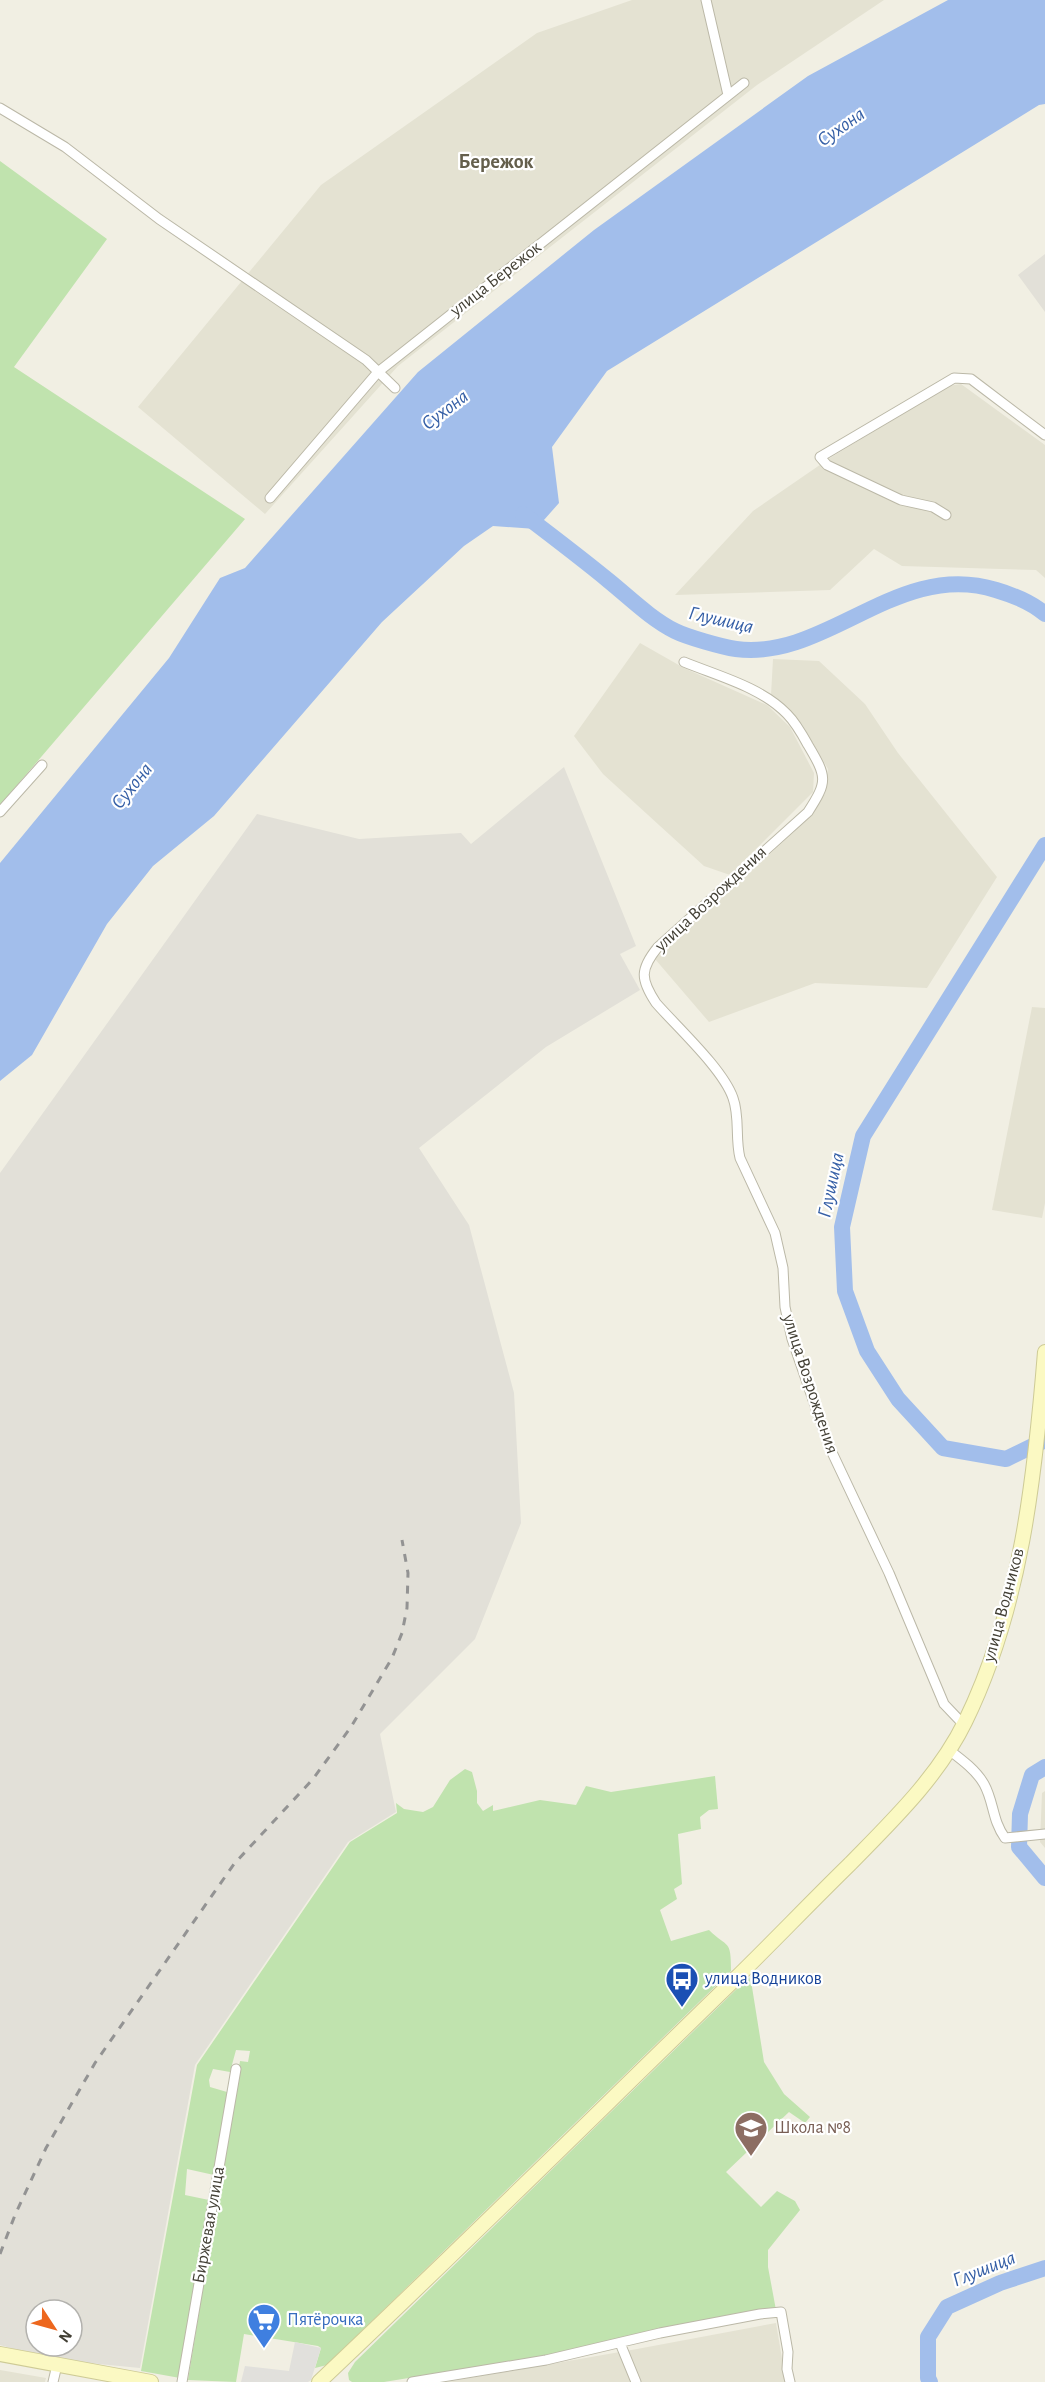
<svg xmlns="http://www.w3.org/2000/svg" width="1045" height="2382" viewBox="0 0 1045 2382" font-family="'Alegreya Sans',sans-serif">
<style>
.residential{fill:#e4e2d2}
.industrial{fill:#e2e0d8;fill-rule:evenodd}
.green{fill:#c0e3ae}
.parking{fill:#e1e0dc}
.water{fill:#a2beeb}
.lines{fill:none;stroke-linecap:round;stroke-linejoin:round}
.river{stroke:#a2beeb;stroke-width:16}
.minor-casing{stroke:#bbb8a7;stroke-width:11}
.secondary-casing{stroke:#cecb96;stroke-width:16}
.minor{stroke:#fff;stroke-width:9}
.secondary{stroke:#fbf9c3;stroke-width:14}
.rail{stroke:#939393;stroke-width:3;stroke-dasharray:8 8;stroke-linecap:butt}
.labels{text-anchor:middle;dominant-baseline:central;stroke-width:4.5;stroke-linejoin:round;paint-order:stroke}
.street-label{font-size:18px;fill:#423f34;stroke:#fff}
.transit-label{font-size:18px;fill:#164399;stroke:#fff;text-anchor:start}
.education-label{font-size:18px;fill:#785e54;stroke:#fff;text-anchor:start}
.shop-label{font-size:18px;fill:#366cbe;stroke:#fff;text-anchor:start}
.water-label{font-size:20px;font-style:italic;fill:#355fa6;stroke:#fff}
.neighbourhood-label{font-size:20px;font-weight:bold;fill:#645f4c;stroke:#fff}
</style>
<rect width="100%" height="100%" fill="#f1efe3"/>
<path class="residential" d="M 632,0 L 884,0 L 757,85 L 398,366 L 265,514 L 138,407 L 321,185 L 537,33 Z
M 961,384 L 1045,445 L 1045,578 L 1036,570 L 902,566 L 874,549 L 830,590 L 675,595 L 753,511 L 830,458 L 948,386 Z
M 640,643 L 684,668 L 767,705 L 790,727 L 814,773 L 813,792 L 730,875 L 704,866 L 603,774 L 574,736 Z
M 773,659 L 819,661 L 865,704 L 898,753 L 997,877 L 927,988 L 815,983 L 709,1022 L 655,959 L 794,832 L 825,794 L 828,769 L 802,724 L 771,695 Z
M 1032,1007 L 1045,1008 L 1045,1203 L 1042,1218 L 992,1210 Z
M 1045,1791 L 1045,1848 L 1040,1842 L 1042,1793 Z
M 776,2323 L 786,2382 L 447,2382 L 637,2349 Z
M 0,2370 L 46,2378 L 45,2382 L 0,2382 Z"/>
<path class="industrial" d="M 1045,254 L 1045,312 L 1018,275 Z
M 564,767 L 636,946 L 620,954 L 640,990 L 546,1047 L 419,1148 L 469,1225 L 514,1393 L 521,1523 L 475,1639 L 380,1734 L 396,1812 L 348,1842 L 195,2065 L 140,2368 L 48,2359 L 0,2345 L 0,1173 L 257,814 L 359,839 L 461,833 L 471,844 ZM 36,2310 L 72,2310 L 72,2346 L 36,2346 Z"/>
<path class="green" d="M 0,161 L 107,239 L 14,367 L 245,519 L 0,805 Z
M 465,1769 L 472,1772 L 477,1791 L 477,1803 L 483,1811 L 493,1805 L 493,1811 L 540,1800 L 576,1805 L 586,1786 L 611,1792 L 715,1776 L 718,1809 L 709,1810 L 700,1817 L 701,1829 L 678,1834 L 682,1884 L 674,1889 L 677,1899 L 660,1910 L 671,1941 L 709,1930 C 728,1949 731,1938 731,1971 L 327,2365 L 315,2368 L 321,2348 L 318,2346 L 244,2334 L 236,2382 L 188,2380 L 240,2061 L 248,2062 L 250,2051 L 236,2050 L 230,2072 L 213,2069 L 209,2080 L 210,2087 L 227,2092 L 214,2175 L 187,2169 L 185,2195 L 209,2200 L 180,2378 L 141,2371 L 197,2065 L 350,1842 L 397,1813 L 396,1803 L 404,1809 L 423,1812 L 433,1807 L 450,1780 Z
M 749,1977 L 752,1987 L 764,2062 L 784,2094 L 810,2117 L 805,2123 L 789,2112 L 726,2172 L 761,2207 L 777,2191 L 795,2201 L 800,2210 L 768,2250 L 768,2267 L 776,2310 L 544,2356 L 384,2382 L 352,2382 L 349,2380 L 348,2373 L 355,2362 Z"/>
<path class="parking" d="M 295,2342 L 321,2348 L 311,2380 L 308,2382 L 241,2382 L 245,2366 L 289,2371 Z"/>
<path class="water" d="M 948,0 L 1045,0 L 1045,104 L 1039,105 L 607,371 L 552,447 L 559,503 L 536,529 L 493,526 L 464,546 L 382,622 L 214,816 L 153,866 L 107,924 L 32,1055 L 0,1081 L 0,863 L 169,658 L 220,578 L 245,568 L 418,372 L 594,230 L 808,76 Z"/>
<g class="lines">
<path class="river" d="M 523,514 C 552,536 581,558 609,581 C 630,598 651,619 675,631 C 687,637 722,647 736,649 C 827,661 898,559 996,590 C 1013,595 1031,602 1045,614
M 1045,845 L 863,1136 L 842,1227 L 845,1291 L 867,1351 L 898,1399 L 943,1448 L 1006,1459 L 1045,1440
M 1045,1767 L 1032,1775 L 1020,1814 L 1019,1847 L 1045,1878
M 930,2382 L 928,2378 L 928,2337 L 947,2307 L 1000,2283 L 1045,2268"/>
<defs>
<path id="minor" d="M 706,0 L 728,95
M 0,108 L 65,147 L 159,219 L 366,360 L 395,388
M 270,498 L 378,372 L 744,83
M 946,515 L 933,507 L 901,500 L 827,465 L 820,457 L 954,378 L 971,379 L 1045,435
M 684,662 C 718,676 761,687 787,714 C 796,723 802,734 808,745 C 827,777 828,781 808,812 L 658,947 C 640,969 640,979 656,1003 C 677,1027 723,1069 733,1098 C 740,1117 735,1138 740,1158 L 775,1233 L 783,1268 L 785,1307 L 792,1339 L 829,1446 L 889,1573 L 944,1704 L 964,1725
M 0,812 L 42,765
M 949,1750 C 961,1759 976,1770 984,1784 C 994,1802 992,1820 1005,1838 L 1045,1834
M 620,2343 L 636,2382
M 53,2382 L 57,2365
M 182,2382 L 236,2069
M 412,2382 L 546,2360 L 660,2333 L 760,2314 L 781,2312 L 788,2352 L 787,2369 L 790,2382"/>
<path id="secondary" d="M 0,2354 L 151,2382
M 319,2382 C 459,2250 596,2114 734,1980 C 773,1942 811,1902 850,1864 C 892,1821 938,1777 965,1722 C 1021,1608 1035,1476 1045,1352"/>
</defs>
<use href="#minor" class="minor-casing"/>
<use href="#secondary" class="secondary-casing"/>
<use href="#minor" class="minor"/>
<use href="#secondary" class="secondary"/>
<path class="rail" d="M 0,2254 L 15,2215 L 46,2148 L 95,2063 L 234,1864 L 313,1779 L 351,1727 L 392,1658 L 402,1633 L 407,1608 L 408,1573 L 402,1540"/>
</g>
<defs>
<symbol id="bus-pin" viewBox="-11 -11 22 30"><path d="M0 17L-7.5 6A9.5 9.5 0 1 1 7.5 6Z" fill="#1a4fb4" stroke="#fff"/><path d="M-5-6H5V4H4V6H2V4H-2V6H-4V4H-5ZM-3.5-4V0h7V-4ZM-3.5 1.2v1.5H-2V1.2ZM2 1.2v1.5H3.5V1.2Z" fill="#fff"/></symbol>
<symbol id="school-pin" viewBox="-11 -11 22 30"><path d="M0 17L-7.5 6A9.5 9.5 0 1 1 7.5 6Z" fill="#8d6e63" stroke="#fff"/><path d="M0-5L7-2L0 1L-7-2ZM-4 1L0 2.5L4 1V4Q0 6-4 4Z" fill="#fff"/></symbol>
<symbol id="supermarket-pin" viewBox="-11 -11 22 30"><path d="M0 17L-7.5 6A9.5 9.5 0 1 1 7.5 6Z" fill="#3f7fe0" stroke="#fff"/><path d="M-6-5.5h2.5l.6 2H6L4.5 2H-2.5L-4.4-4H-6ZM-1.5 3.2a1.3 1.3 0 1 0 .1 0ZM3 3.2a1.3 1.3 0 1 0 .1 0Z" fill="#fff"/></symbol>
</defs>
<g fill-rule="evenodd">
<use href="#bus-pin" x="663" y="1960" width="38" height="52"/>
<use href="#school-pin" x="732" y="2109" width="38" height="52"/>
<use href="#supermarket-pin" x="245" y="2301" width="38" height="52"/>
</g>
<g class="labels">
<g class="street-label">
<text transform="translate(496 279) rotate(-38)">улица Бережок</text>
<text transform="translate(711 899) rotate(-43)">улица Возрождения</text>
<text transform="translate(810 1384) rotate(72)">улица Возрождения</text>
<text transform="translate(1004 1605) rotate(-75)">улица Водников</text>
<text transform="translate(209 2225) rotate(-80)">Биржевая улица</text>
</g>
<g class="transit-label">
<text x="705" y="1979">улица Водников</text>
</g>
<g class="education-label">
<text x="774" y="2128">Школа №8</text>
</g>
<g class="shop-label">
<text x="287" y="2320">Пятёрочка</text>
</g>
<g class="water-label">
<text transform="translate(841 127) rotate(-35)">Сухона</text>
<text transform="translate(445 410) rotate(-37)">Сухона</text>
<text transform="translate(721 620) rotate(13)">Глушица</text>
<text transform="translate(132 786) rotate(-51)">Сухона</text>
<text transform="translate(831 1185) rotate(-78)">Глушица</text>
<text transform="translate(984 2269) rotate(-22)">Глушица</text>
</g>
<g class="neighbourhood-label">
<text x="496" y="162">Бережок</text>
</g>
</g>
<g transform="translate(54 2328) rotate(126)"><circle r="28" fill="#ffffff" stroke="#b3b2ae" stroke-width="1.5"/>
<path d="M0-4.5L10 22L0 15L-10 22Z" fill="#ed671e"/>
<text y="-9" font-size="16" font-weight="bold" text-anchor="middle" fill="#423f34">N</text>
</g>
</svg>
